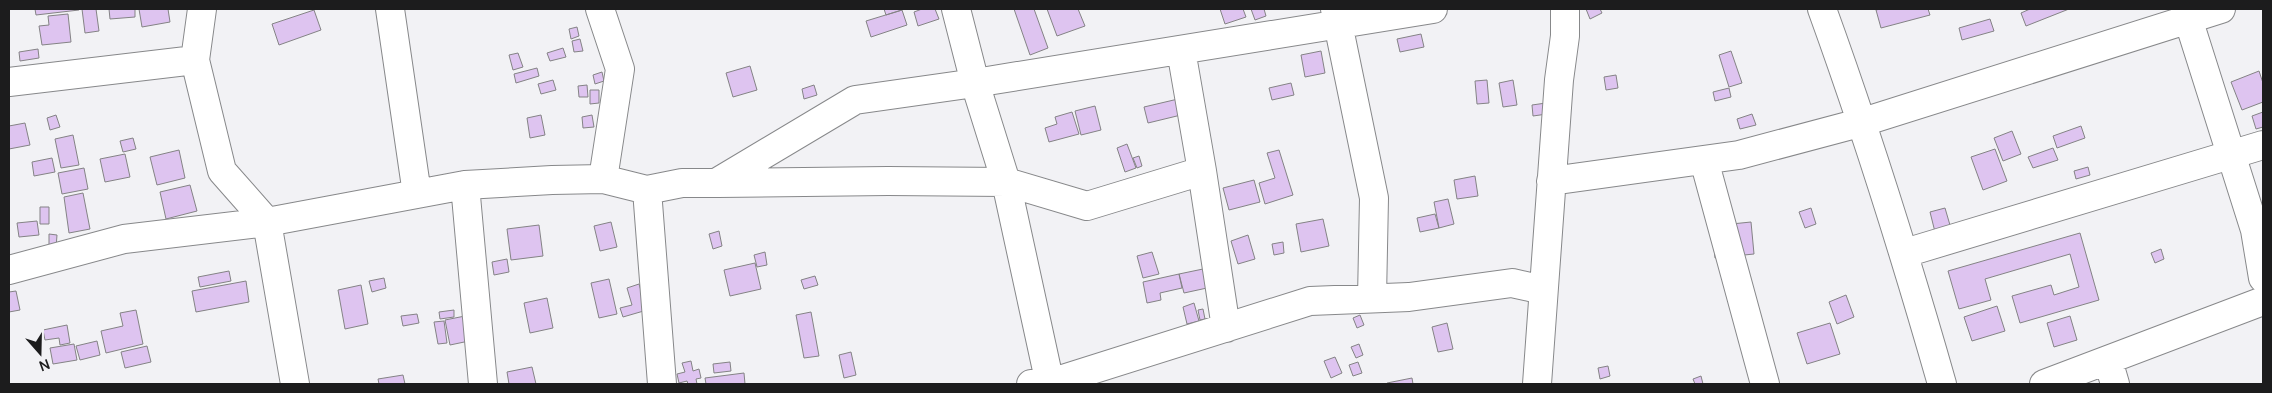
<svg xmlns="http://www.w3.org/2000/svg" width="2272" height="393" viewBox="0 0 2272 393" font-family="Manrope,sans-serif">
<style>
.building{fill:#dec4f0;stroke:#848385}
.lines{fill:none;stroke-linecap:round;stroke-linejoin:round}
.minor-casing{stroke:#87888a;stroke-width:30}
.minor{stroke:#fff;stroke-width:28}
</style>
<rect width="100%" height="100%" fill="#f2f2f5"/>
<path class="building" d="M 35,9 L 78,9 L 79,10 L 36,15 Z
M 82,9 L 96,9 L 99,31 L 85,33 Z
M 109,9 L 135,9 L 135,17 L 110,19 Z
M 139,9 L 168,9 L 170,22 L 142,27 Z
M 884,9 L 902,9 L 902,10 L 886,15 Z
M 922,9 L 935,9 L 939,19 L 918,26 L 914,12 Z
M 1014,9 L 1034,9 L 1048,48 L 1030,55 Z
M 1047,9 L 1078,9 L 1085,26 L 1057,36 Z
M 1220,9 L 1243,9 L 1246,17 L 1225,24 Z
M 1251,9 L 1264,9 L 1266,16 L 1255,20 Z
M 1586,9 L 1600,9 L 1602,13 L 1590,19 Z
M 1880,9 L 1928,9 L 1930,15 L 1881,28 L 1876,10 Z
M 2030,9 L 2069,9 L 2026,26 L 2021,13 Z
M 314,10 L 321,30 L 279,45 L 272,24 Z
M 902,10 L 907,25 L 871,37 L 866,21 Z
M 68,14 L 71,42 L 42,45 L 39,26 L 49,25 L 48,16 Z
M 1990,19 L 1994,31 L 1962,40 L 1959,28 Z
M 577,27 L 579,36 L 571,39 L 569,29 Z
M 1421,34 L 1424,47 L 1400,52 L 1397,39 Z
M 580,39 L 583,51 L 574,52 L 572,41 Z
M 563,48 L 566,57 L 550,61 L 547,53 Z
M 38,49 L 39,58 L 20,61 L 19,52 Z
M 1321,51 L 1325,73 L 1305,77 L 1301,55 Z
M 1731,51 L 1742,83 L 1729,87 L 1719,55 Z
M 518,53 L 523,67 L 513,70 L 509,55 Z
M 750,66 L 757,90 L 733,97 L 726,73 Z
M 537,68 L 539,76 L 516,83 L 514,74 Z
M 2259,71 L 2263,83 L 2263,102 L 2242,110 L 2231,82 Z
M 602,72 L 604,81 L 595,84 L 593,75 Z
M 1616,75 L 1618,88 L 1606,90 L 1604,77 Z
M 553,80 L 556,90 L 541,94 L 538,84 Z
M 1487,80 L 1489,103 L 1477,104 L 1475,81 Z
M 1513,80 L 1517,105 L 1503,107 L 1499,83 Z
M 1291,83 L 1294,95 L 1272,100 L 1269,88 Z
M 587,85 L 588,97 L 579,97 L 578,86 Z
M 814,85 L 817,95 L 804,99 L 802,89 Z
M 1729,88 L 1731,97 L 1715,101 L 1713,92 Z
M 590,90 L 599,90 L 599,103 L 590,104 Z
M 1178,99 L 1181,115 L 1148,123 L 1144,107 Z
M 1546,103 L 1547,114 L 1533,116 L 1532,105 Z
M 1095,106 L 1101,130 L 1081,135 L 1075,111 Z
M 1072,112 L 1079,134 L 1049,142 L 1045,128 L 1057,124 L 1055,117 Z
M 2263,112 L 2263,127 L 2256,129 L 2252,116 Z
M 1752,114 L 1756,125 L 1740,129 L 1737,119 Z
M 56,115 L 60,127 L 50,130 L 47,118 Z
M 541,115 L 545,135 L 530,138 L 527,118 Z
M 592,115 L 594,127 L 583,128 L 582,117 Z
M 25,123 L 30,145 L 9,149 L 9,126 Z
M 2081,126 L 2085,138 L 2057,148 L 2053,136 Z
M 2012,131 L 2021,154 L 2003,161 L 1994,138 Z
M 73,135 L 79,165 L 61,168 L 55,139 Z
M 133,138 L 136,149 L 123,152 L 120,141 Z
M 1127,144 L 1136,168 L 1125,172 L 1117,148 Z
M 2053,148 L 2058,160 L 2033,168 L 2028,157 Z
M 1995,149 L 2007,181 L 1983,190 L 1971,157 Z
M 179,150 L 185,178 L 157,185 L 150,157 Z
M 1279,150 L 1293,195 L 1265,204 L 1259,183 L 1275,178 L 1267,153 Z
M 125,154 L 130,177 L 105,182 L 100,159 Z
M 1139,156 L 1142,166 L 1137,168 L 1133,158 Z
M 52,158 L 55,172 L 34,176 L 32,162 Z
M 2088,167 L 2090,175 L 2076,179 L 2074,171 Z
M 84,168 L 88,189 L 62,194 L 58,173 Z
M 1475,176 L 1478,196 L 1457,199 L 1454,180 Z
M 1254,180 L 1260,202 L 1229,210 L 1223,188 Z
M 190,185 L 197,211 L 166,219 L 160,192 Z
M 83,193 L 90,229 L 69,233 L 64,197 Z
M 1448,199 L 1454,224 L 1439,228 L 1434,202 Z
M 40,207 L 49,207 L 49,224 L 40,224 Z
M 1811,208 L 1816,224 L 1805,228 L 1799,212 Z
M 1945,208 L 1952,232 L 1936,236 L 1930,212 Z
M 1435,214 L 1439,228 L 1420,232 L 1417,218 Z
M 1323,219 L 1329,246 L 1301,252 L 1296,224 Z
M 37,221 L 39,235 L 19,237 L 17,223 Z
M 611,222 L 617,247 L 600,251 L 594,226 Z
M 1751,222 L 1754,254 L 1715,258 L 1712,226 Z
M 539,225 L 543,256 L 511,260 L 507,229 Z
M 719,231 L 722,246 L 713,249 L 709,234 Z
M 2080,233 L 2099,300 L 2020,323 L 2012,296 L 2051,285 L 2054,295 L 2079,287 L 2070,254 L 1985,279 L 1991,300 L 1959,309 L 1948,271 Z
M 49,234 L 57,235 L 56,248 L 49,248 Z
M 1248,235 L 1255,259 L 1238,264 L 1231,241 Z
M 1283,242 L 1284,253 L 1274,255 L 1272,244 Z
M 2161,249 L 2164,259 L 2155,263 L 2151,253 Z
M 765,252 L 767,265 L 757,267 L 754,255 Z
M 1152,252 L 1159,274 L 1143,278 L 1137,256 Z
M 507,259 L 509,272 L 494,275 L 492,262 Z
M 755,263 L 761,289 L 730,296 L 724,270 Z
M 1203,269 L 1207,288 L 1184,293 L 1179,274 Z
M 229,271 L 231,281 L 200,287 L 198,277 Z
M 1179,274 L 1182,288 L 1160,293 L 1161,300 L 1147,303 L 1143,282 Z
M 815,276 L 818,285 L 804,289 L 801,280 Z
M 384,278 L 386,288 L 372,292 L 369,281 Z
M 609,279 L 617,314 L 599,318 L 591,283 Z
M 246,281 L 249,302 L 196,312 L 192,291 Z
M 639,284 L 647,310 L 623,317 L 620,308 L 632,305 L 627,288 Z
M 361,285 L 368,324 L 345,329 L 338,290 Z
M 16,291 L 20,310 L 9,312 L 9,292 Z
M 1846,295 L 1854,317 L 1837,324 L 1829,302 Z
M 547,298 L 553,328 L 530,333 L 524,303 Z
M 1194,303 L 1199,321 L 1187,324 L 1183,307 Z
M 1997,306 L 2005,331 L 1972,341 L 1964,317 Z
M 1203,309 L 1205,319 L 1200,320 L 1198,310 Z
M 136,310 L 143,344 L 106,353 L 101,331 L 123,326 L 120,313 Z
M 454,310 L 454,317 L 440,319 L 439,312 Z
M 811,312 L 819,356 L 804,358 L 796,315 Z
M 417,314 L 419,323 L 403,326 L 401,316 Z
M 1360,315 L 1364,325 L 1357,328 L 1353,318 Z
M 465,316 L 469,341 L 450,345 L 445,320 Z
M 2070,316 L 2077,340 L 2054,347 L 2047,323 Z
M 444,321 L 447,343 L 438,344 L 434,322 Z
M 1447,323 L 1453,349 L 1438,352 L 1432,327 Z
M 1830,323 L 1840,354 L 1807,364 L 1797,333 Z
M 67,325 L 70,343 L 60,345 L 59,338 L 45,340 L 43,330 Z
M 97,341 L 100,355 L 80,360 L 76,346 Z
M 74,344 L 77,360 L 53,364 L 50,348 Z
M 1359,344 L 1363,355 L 1356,358 L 1351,347 Z
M 147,346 L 151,362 L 125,368 L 121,352 Z
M 851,352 L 856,375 L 844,378 L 839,355 Z
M 1335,357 L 1342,373 L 1331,378 L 1324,361 Z
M 691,361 L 693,371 L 699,369 L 701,378 L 696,379 L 697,384 L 688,384 L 687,381 L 679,383 L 677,374 L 685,372 L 682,363 Z
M 730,362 L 731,371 L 714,373 L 713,364 Z
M 1358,362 L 1362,373 L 1353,376 L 1349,365 Z
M 1608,366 L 1610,376 L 1600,379 L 1598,368 Z
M 532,367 L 536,384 L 509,384 L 507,372 Z
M 744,373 L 745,384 L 706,384 L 705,378 Z
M 403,375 L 405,384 L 379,384 L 378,379 Z
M 1701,376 L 1703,384 L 1695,384 L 1693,379 Z
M 1412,378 L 1413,384 L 1387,384 L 1387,383 Z"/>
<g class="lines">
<defs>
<path id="minor" d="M 202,9 L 195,60 L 222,171 L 267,222 L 295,384
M 390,9 L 417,194
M 600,9 L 620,69 L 603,179
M 956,9 L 975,83 L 1006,182 L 1050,384
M 1335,9 L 1374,198 L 1372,298
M 1822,9 C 1867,133 1906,258 1942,384
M 2185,9 L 2255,230 L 2263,278
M 1181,50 L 1202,171 L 1226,328
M 9,82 L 195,60
M 1704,160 L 1765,384
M 1551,181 L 1739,155 L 1863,122 L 2221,9
M 718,183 L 888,181 L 1006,182 L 1087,206 L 1202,171
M 465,185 L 483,384
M 647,190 L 662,384
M 1905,253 L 2263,145
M 9,270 L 124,239 L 267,222 L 465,185 L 552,180 L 603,179 L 647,190 L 682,183 L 716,183 L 855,100 L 975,83 L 1433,9
M 2108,360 L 2115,384
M 1031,384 L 1050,383 L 1310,301 L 1409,297 L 1512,283 L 1543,290
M 1537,384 L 1559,80 L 1565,36 L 1565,9
M 2044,384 L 2263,301"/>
</defs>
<use href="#minor" class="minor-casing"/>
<use href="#minor" class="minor"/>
</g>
<rect width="2272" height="393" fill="none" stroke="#1c1c1d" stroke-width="20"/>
<g transform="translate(40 353) rotate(160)" stroke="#f2f2f5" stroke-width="4" paint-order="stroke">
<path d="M0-4L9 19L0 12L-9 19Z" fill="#1c1c1d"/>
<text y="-8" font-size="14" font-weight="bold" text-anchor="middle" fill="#1c1c1d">N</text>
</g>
</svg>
